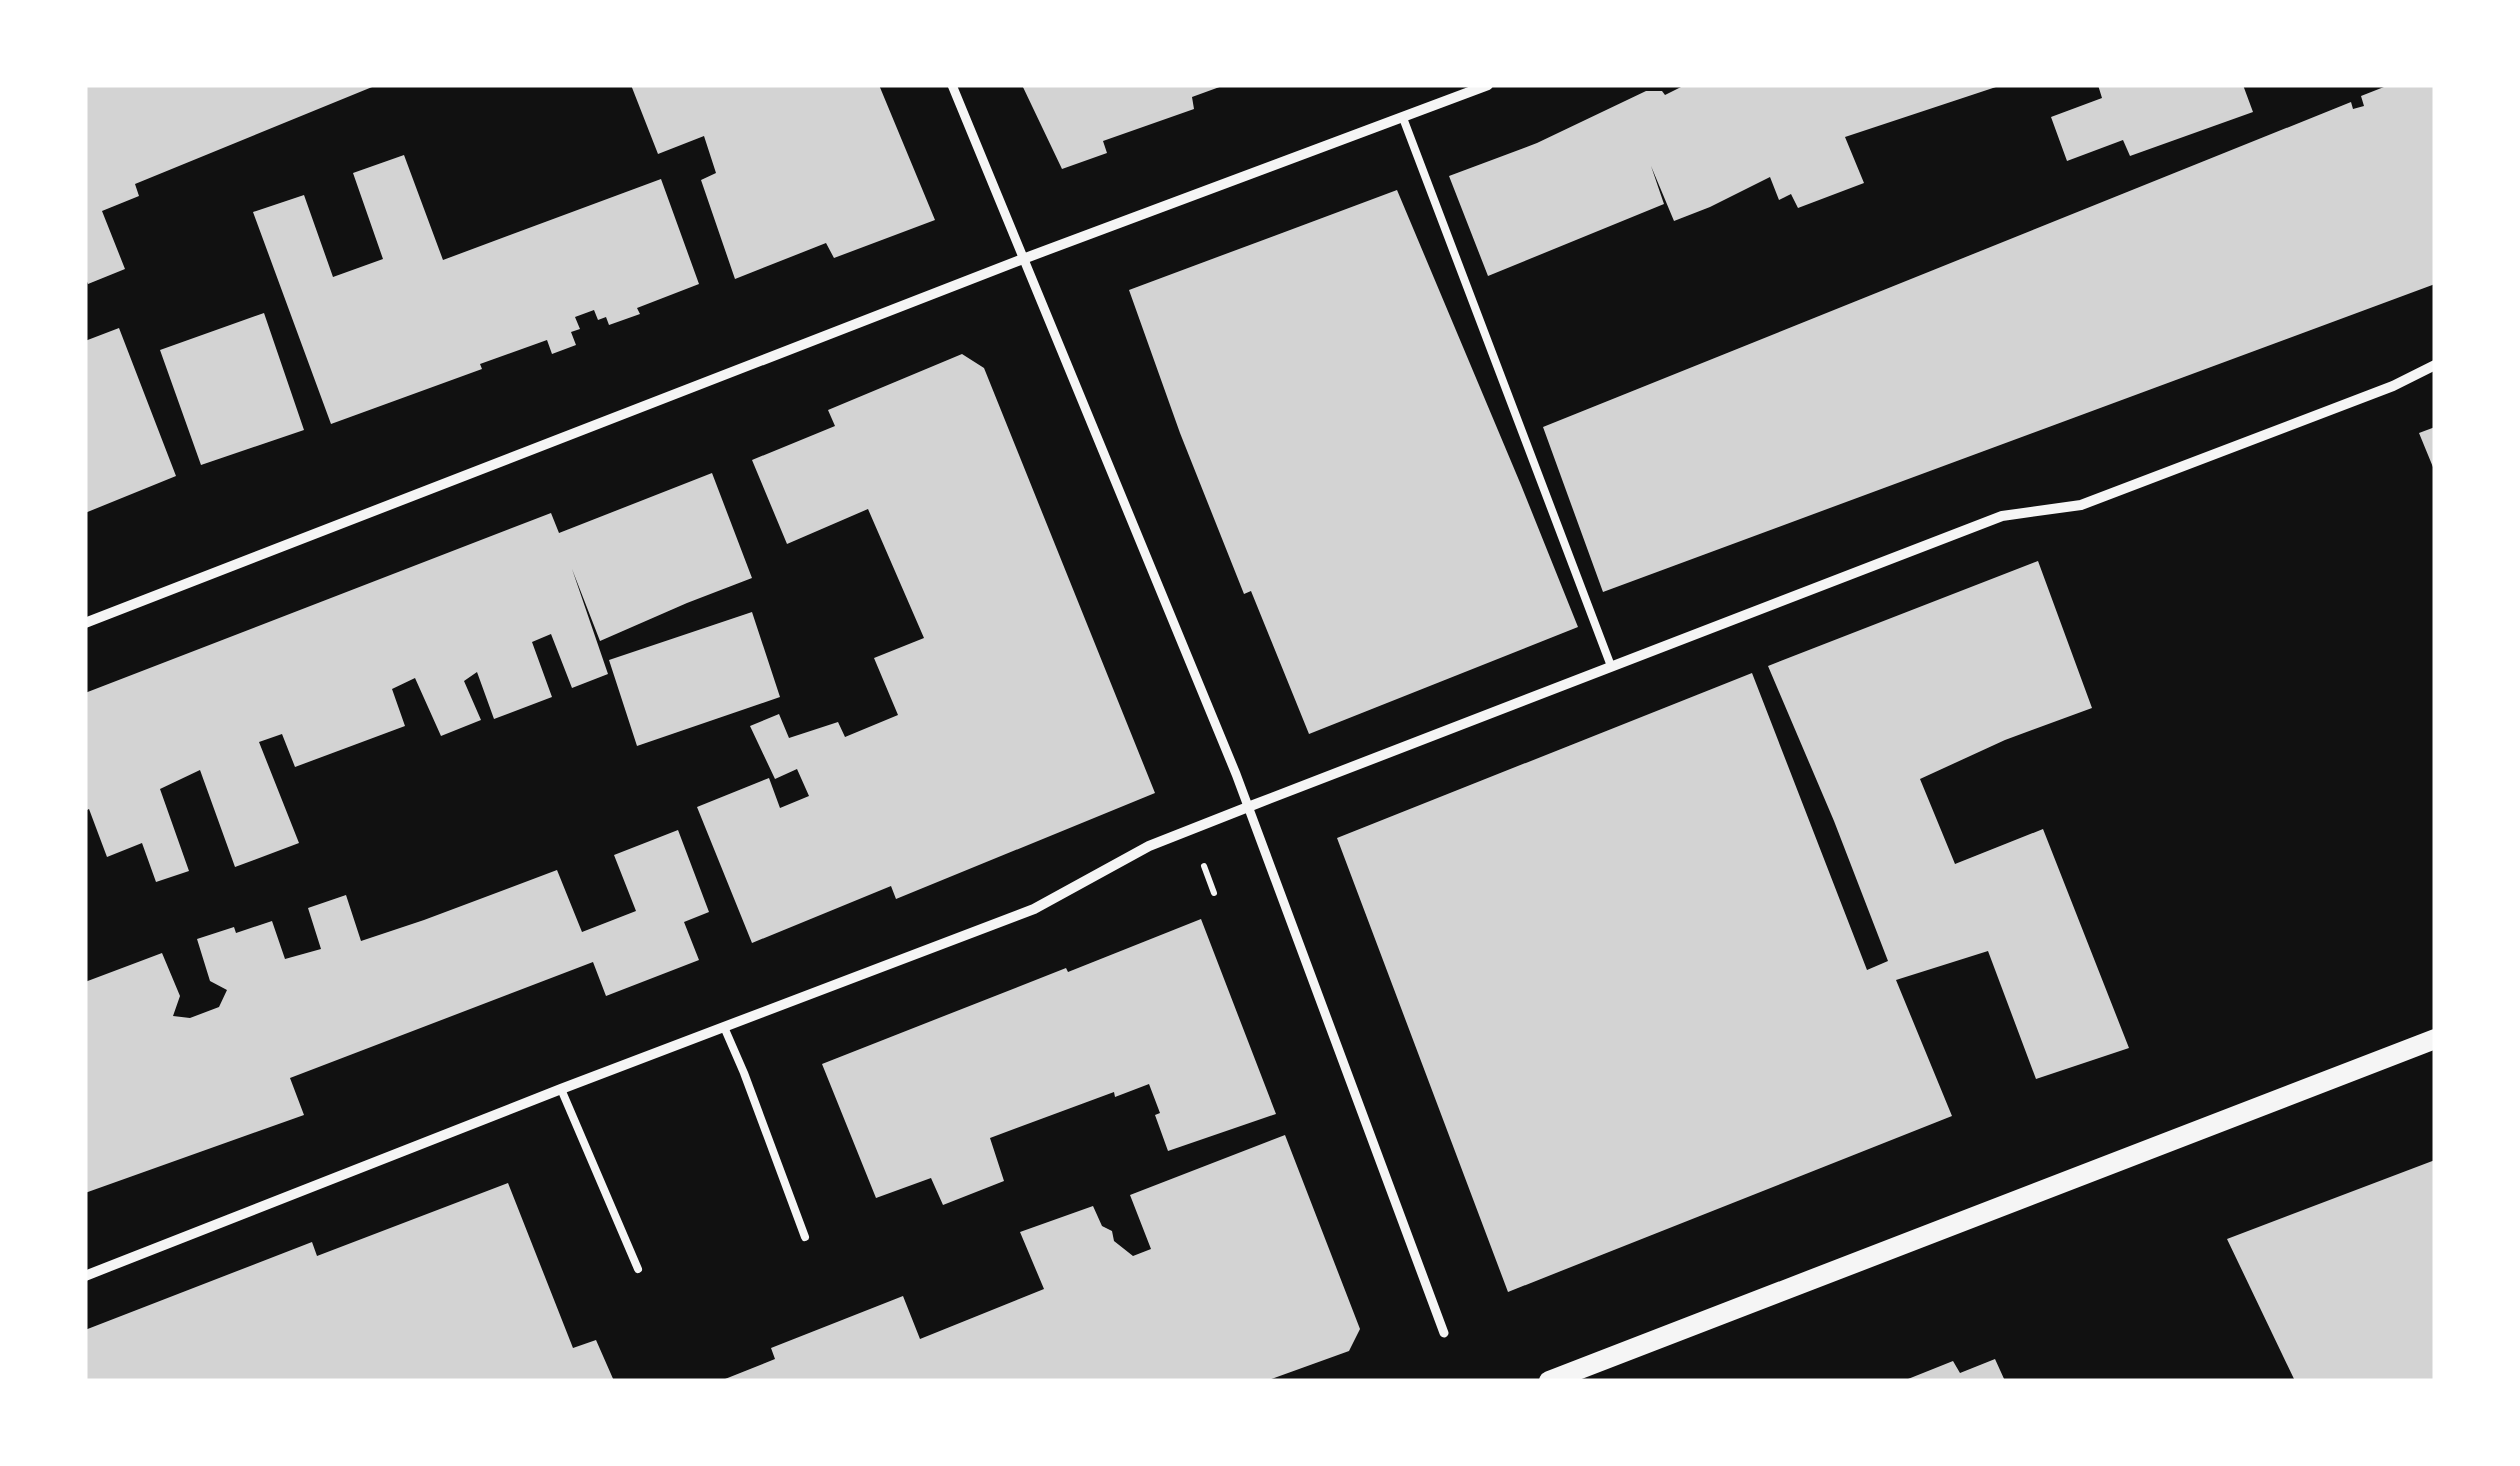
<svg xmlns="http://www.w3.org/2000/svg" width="2520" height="1466" viewBox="0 0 2520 1466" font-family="'Golos Text',sans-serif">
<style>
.building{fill:#d3d3d3}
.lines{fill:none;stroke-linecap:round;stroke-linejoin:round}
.path{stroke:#f5f5f5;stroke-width:6}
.service{stroke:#f5f5f5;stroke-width:8}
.pedestrian{stroke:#f5f5f5;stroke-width:9}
.minor{stroke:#f5f5f5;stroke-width:10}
.secondary{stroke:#f5f5f5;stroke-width:20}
</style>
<rect width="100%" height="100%" fill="#111"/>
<path class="building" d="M 85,85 L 377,85 L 135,184 L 139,196 L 102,211 L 125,269 L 88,284 L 85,277 Z
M 631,85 L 879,85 L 935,220 L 834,258 L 826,243 L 735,279 L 701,180 L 716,173 L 704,136 L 658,154 Z
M 1022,85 L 1225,85 L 1192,97 L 1194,109 L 1103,141 L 1107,153 L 1062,169 Z
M 1685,85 L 1999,85 L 1999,86 L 1845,137 L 1864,183 L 1798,208 L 1791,194 L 1779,200 L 1770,177 L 1710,207 L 1674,221 L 1651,166 L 1664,204 L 1488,276 L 1449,176 L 1537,143 L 1646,91 L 1662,91 L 1665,95 Z
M 2098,85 L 2243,85 L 2253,112 L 2130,156 L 2123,140 L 2067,161 L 2051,117 L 2102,98 Z
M 2389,85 L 2435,85 L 2435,284 L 1603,592 L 1543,427 L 2351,102 L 2353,109 L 2364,106 L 2361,96 Z
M 404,155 L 443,260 L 661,179 L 699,284 L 637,308 L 640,314 L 609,325 L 606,317 L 598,320 L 594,310 L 575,317 L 580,329 L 571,332 L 576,345 L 552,354 L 547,340 L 480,364 L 482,369 L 331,424 L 253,212 L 304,195 L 333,277 L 383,259 L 353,173 Z
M 1397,190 L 1521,485 L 1578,627 L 1309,734 L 1251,591 L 1244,594 L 1180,433 L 1129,290 Z
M 264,313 L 304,430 L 201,465 L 160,350 Z
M 119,328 L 176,476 L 85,513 L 85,341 Z
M 962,354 L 984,368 L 1155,793 L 896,899 L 891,886 L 752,943 L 697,807 L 769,778 L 780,808 L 809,796 L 797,769 L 775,779 L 750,726 L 779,714 L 789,738 L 838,722 L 845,737 L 898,715 L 874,658 L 924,638 L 868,509 L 787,544 L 752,460 L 835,426 L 828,410 Z
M 2435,427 L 2435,472 L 2419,433 Z
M 712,473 L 752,578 L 687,603 L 600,641 L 572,569 L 608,674 L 572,688 L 551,634 L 532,642 L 552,697 L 494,719 L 477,672 L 464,681 L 481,720 L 441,736 L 415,678 L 392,689 L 405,726 L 295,767 L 282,734 L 259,742 L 299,843 L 235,867 L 200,770 L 160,789 L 189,871 L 156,882 L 142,843 L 107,857 L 89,809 L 85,811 L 85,693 L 551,513 L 559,533 Z
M 2038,561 L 2092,708 L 2005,740 L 1920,779 L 1955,864 L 2043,829 L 2129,1048 L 2036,1079 L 1988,951 L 1896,980 L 1952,1116 L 1508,1292 L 1337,838 L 1752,673 L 1867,970 L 1888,961 L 1834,821 L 1768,666 Z
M 752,612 L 780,697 L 637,746 L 609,660 Z
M 678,830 L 709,912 L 684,922 L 699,960 L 606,996 L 593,962 L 290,1078 L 304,1115 L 85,1193 L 85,982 L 162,953 L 180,996 L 173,1016 L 190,1018 L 219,1007 L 227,990 L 210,981 L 197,939 L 234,927 L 236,933 L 272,921 L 285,959 L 321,949 L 308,908 L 346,895 L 361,941 L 424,920 L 557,870 L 582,932 L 636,911 L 614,855 Z
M 1201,919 L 1276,1114 L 1168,1151 L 1155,1115 L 1160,1113 L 1149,1084 L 1115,1097 L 1114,1092 L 990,1138 L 1004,1181 L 943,1205 L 931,1178 L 876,1198 L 822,1064 L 1066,968 L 1068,972 Z
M 1285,1135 L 1360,1329 L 1349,1351 L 1266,1381 L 720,1381 L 775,1359 L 771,1348 L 903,1296 L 920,1339 L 1044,1289 L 1020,1232 L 1093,1206 L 1102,1226 L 1112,1231 L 1114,1241 L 1133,1256 L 1151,1249 L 1130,1195 Z
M 2435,1160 L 2435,1381 L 2295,1381 L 2227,1239 Z
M 508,1183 L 573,1348 L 596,1340 L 614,1381 L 85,1381 L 85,1330 L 312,1242 L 317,1256 Z
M 1995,1359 L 2005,1381 L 1903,1381 L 1953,1361 L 1960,1373 Z"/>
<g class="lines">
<path class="path" d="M 1204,866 L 1214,893"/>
<path class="service" d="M 1403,118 L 1611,666
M 724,1027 L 744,1073 L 805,1237
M 561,1089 L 638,1269"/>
<path class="pedestrian" d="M 952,85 L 1236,774 L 1444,1333"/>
<path class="minor" d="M 85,623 L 1023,259 L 1488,85
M 85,1276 L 561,1089 L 1034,909 L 1149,846 L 1248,807 L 2002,516 L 2081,505 L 2393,386 L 2435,365"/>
<path class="secondary" d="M 1549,1381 L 2435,1039"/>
</g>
<rect width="2520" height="1466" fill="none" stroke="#ffffff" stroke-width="175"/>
</svg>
